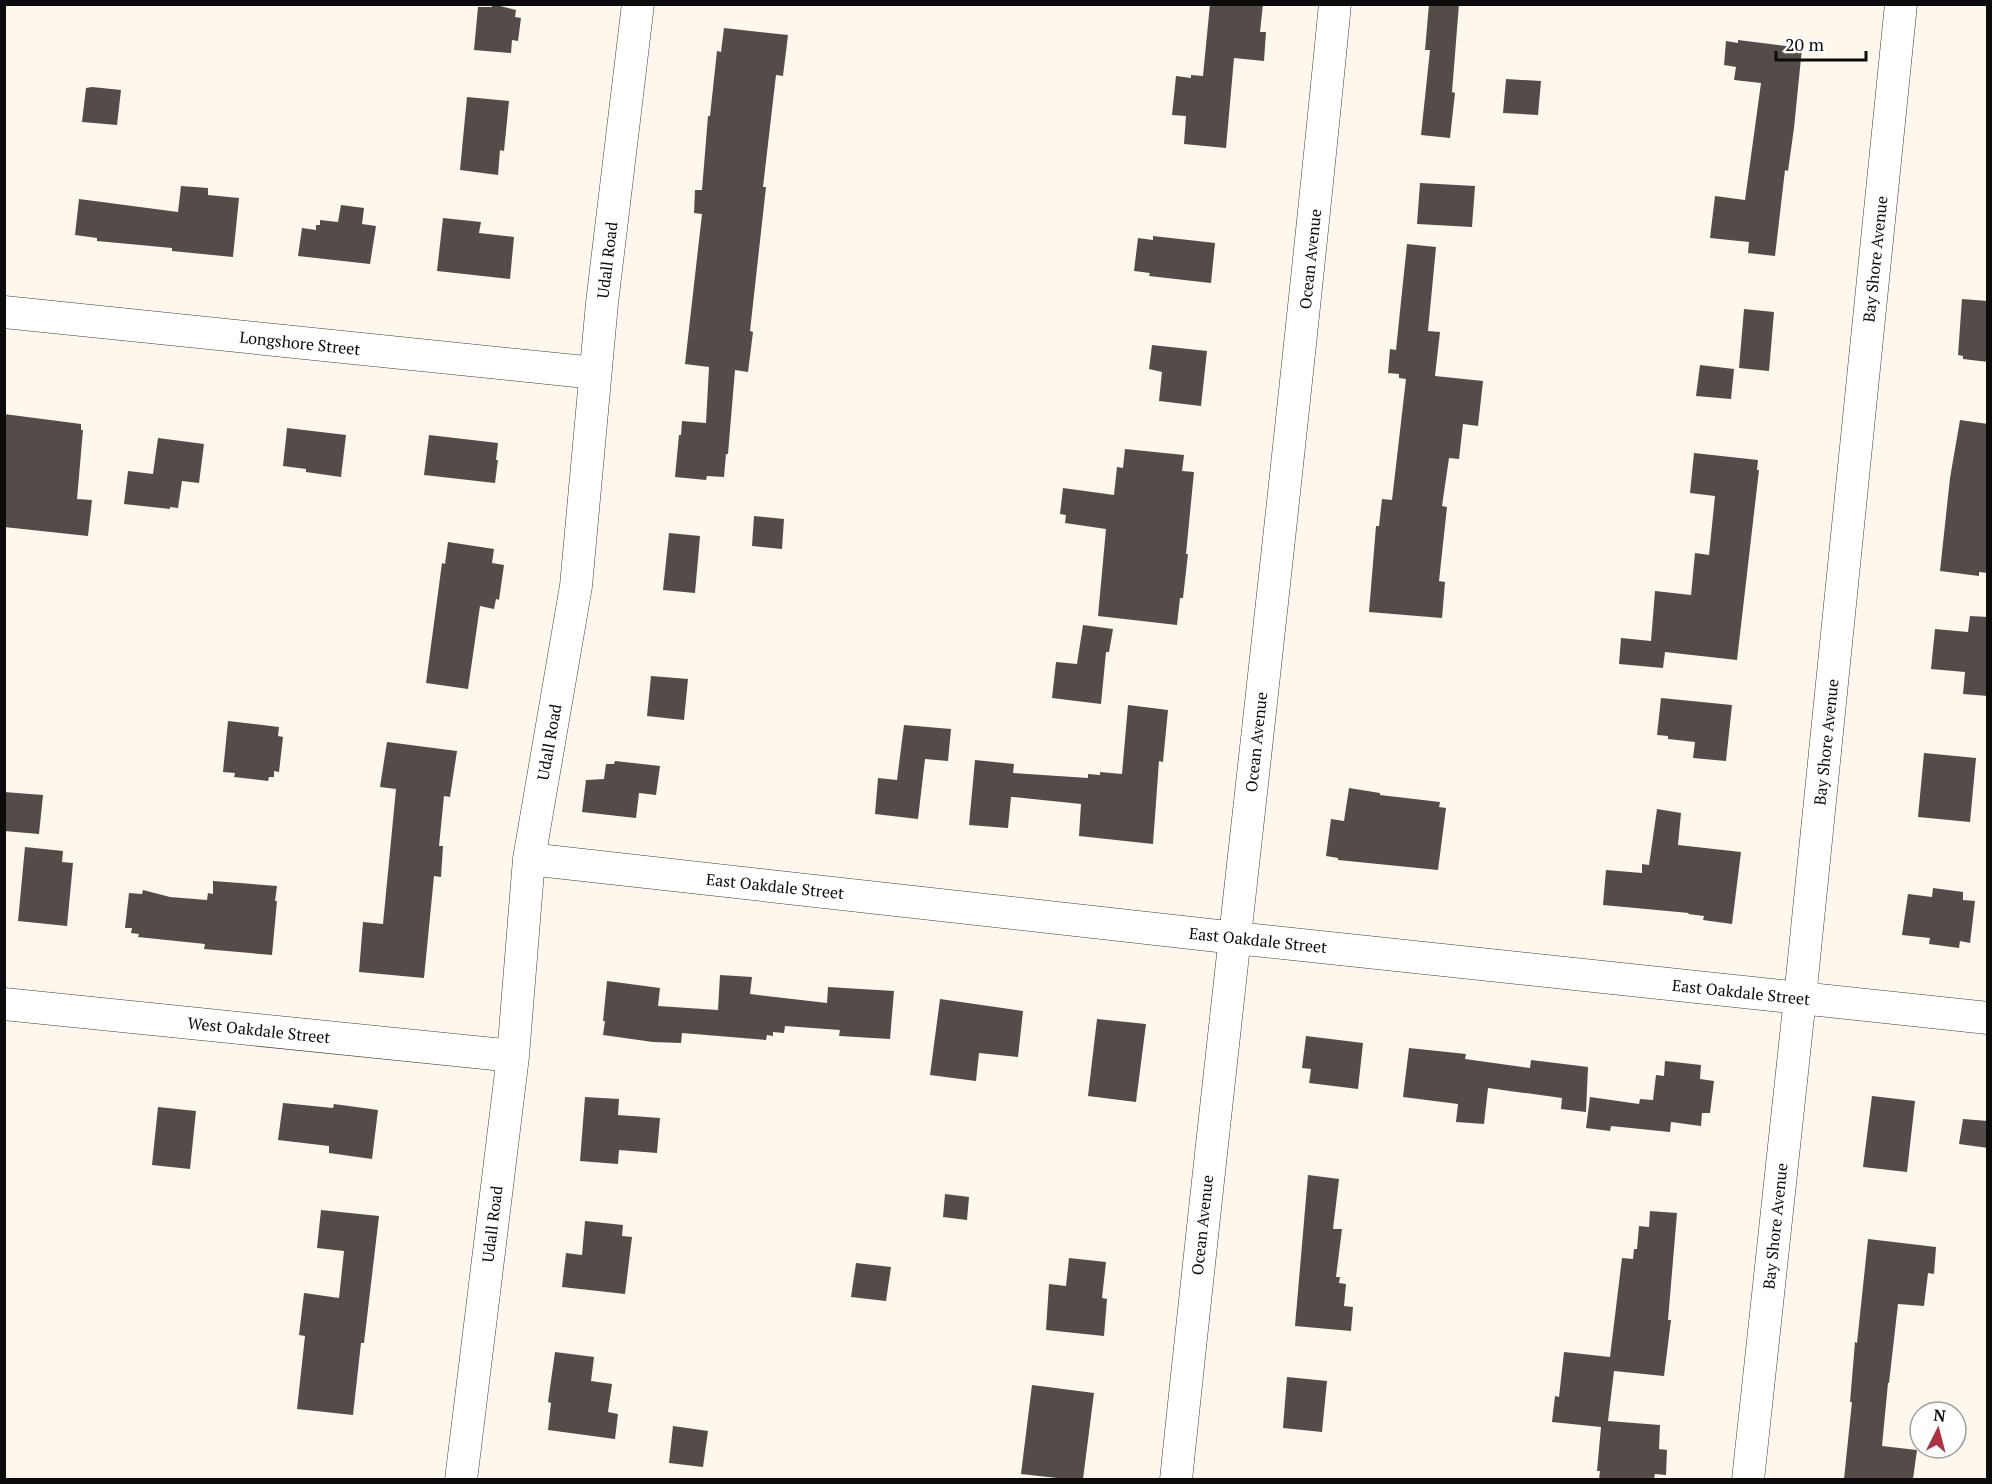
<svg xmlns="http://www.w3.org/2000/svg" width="1992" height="1484" viewBox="0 0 1992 1484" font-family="'PT Serif',serif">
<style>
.building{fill:#534c49}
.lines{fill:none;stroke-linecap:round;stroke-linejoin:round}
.minor-casing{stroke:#3e3e3e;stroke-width:33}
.minor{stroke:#fff;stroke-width:32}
.labels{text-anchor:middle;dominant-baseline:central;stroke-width:6;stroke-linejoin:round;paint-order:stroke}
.street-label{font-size:16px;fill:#0b0b0b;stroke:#fff}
</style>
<rect width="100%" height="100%" fill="#fdf8eb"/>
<path class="building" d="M 492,4 L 516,10 L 515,17 L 521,18 L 518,41 L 512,40 L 511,53 L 474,50 L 478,7 L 492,7 Z
M 1210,4 L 1263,4 L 1260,32 L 1266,32 L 1264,61 L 1234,58 L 1226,148 L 1184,144 L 1186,116 L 1172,115 L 1176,76 L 1191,78 L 1191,75 L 1203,76 Z
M 1429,4 L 1459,4 L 1452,92 L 1455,93 L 1450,138 L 1421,135 L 1430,50 L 1425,50 Z
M 724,28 L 788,35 L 783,76 L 776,75 L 763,187 L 766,187 L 750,331 L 753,332 L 748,372 L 735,370 L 728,454 L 726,454 L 724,477 L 707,476 L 706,480 L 675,477 L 679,435 L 681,435 L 682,421 L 706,423 L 709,367 L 685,364 L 702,214 L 694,213 L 695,190 L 702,190 L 708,116 L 710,116 L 717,51 L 721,52 Z
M 1738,40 L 1802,48 L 1794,128 L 1788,171 L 1785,170 L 1775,256 L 1748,253 L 1749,242 L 1710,238 L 1715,196 L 1745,200 L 1761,83 L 1734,80 L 1736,67 L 1724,65 L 1726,41 L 1738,43 Z
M 1506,79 L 1541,81 L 1538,115 L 1503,113 Z
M 92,87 L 121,90 L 117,125 L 82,122 L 86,88 Z
M 467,97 L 509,101 L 504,151 L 500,150 L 498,175 L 460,170 Z
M 1420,183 L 1475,186 L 1472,227 L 1417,224 Z
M 181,186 L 208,188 L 208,195 L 239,198 L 233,257 L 172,251 L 172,248 L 97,241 L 97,238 L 75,235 L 79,199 L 178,212 Z
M 341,205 L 364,208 L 362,224 L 376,226 L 370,264 L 298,256 L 302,228 L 316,230 L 316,225 L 320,225 L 320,220 L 338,222 Z
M 443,218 L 481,222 L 479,233 L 514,237 L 510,279 L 437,271 Z
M 1153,236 L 1215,243 L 1211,283 L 1149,276 L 1150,273 L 1134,271 L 1138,238 L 1153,240 Z
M 1407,244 L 1436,247 L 1428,331 L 1440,332 L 1435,376 L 1483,381 L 1478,426 L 1463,424 L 1459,459 L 1449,458 L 1442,506 L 1447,507 L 1439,581 L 1445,582 L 1442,618 L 1369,612 L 1376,526 L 1379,526 L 1382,499 L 1392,500 L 1406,379 L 1399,378 L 1399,374 L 1388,373 L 1390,349 L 1396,350 Z
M 1962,299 L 1988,301 L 1988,362 L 1963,359 L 1963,356 L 1958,355 Z
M 1744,309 L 1774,312 L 1769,371 L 1739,368 Z
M 1152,345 L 1207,351 L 1201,406 L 1159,401 L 1162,372 L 1149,369 Z
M 1700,365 L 1734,369 L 1731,399 L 1696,396 Z
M 4,414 L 81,424 L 81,430 L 83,430 L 77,499 L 92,500 L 88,536 L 4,527 Z
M 1960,420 L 1988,424 L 1988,573 L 1979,572 L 1979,576 L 1940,571 L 1950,478 Z
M 287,428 L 346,435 L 341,477 L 306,472 L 306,469 L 283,466 Z
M 429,435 L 498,443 L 496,460 L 498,460 L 495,483 L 424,475 Z
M 158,438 L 204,444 L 199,483 L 182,481 L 178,508 L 170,507 L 170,509 L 124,504 L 128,471 L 153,474 Z
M 1125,449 L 1184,455 L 1182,471 L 1194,472 L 1186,554 L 1188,554 L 1183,598 L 1180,598 L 1177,625 L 1098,616 L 1106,529 L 1065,523 L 1066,515 L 1060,514 L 1063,488 L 1114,495 L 1117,467 L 1123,468 Z
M 1694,453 L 1758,460 L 1757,470 L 1759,470 L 1737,660 L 1665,652 L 1663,668 L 1619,664 L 1621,638 L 1651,641 L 1655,591 L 1691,595 L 1695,553 L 1709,555 L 1715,496 L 1690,493 Z
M 754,516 L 784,519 L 782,549 L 752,546 Z
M 669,533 L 700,536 L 695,593 L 663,590 Z
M 448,542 L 494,549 L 492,563 L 504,565 L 499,600 L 496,599 L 494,609 L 480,606 L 468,689 L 426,683 L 442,563 L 445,564 Z
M 1970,616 L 1988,617 L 1988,696 L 1963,694 L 1965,672 L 1931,669 L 1935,629 L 1968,632 Z
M 1083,625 L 1113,629 L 1109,652 L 1106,652 L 1101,704 L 1052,698 L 1056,662 L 1077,664 Z
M 651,676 L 688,679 L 684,720 L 647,716 Z
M 1661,698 L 1732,705 L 1726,761 L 1693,758 L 1695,742 L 1668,739 L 1668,736 L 1657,735 Z
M 1128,705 L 1168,710 L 1163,762 L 1159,761 L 1153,844 L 1079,836 L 1081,804 L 1013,797 L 1011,797 L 1008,828 L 969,825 L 975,760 L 1014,764 L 1013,773 L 1088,778 L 1088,774 L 1100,775 L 1100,772 L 1122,774 Z
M 228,721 L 279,727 L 278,736 L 283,737 L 279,772 L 274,771 L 274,777 L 269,777 L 268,781 L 234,777 L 235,773 L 223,772 Z
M 904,725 L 951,729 L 948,761 L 925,759 L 918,819 L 875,814 L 878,778 L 897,780 Z
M 387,742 L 457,751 L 450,797 L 444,796 L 439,846 L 443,846 L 441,877 L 434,876 L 424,978 L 359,972 L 363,922 L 383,924 L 396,789 L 380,787 Z
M 1924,753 L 1976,758 L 1970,822 L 1918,817 Z
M 615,761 L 660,766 L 656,795 L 639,793 L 636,818 L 582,812 L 586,780 L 604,779 L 606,764 L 614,764 Z
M 1349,788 L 1380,793 L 1380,795 L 1440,802 L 1439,807 L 1446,808 L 1438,870 L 1338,860 L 1338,858 L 1326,856 L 1331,819 L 1344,821 Z
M 4,792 L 43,795 L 39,834 L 4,831 Z
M 1657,809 L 1681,813 L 1678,845 L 1741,852 L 1732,924 L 1703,920 L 1704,916 L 1688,914 L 1689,913 L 1603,905 L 1606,870 L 1642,873 L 1642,864 L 1649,865 Z
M 25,847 L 63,851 L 62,862 L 73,863 L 67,926 L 18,921 Z
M 213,881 L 277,886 L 275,901 L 277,901 L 272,955 L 204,949 L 205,944 L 138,937 L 139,934 L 131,933 L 132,928 L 125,928 L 129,893 L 142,894 L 143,890 L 170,897 L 207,900 L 208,893 L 213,894 Z
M 1933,888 L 1963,892 L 1963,900 L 1975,901 L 1970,943 L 1960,941 L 1959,948 L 1929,944 L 1930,938 L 1902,935 L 1908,894 L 1932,897 Z
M 720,975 L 752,977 L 750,994 L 827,1003 L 828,987 L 894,991 L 890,1039 L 839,1036 L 840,1030 L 785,1026 L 784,1033 L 773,1032 L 773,1036 L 767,1035 L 766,1040 L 682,1033 L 681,1043 L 653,1042 L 603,1035 L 605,1021 L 603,1021 L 607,981 L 660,988 L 658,1006 L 718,1010 Z
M 940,999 L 1023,1011 L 1018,1057 L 979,1053 L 976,1081 L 930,1075 Z
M 1097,1019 L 1146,1024 L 1136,1102 L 1088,1096 Z
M 1306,1036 L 1363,1043 L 1358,1089 L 1309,1083 L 1311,1069 L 1302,1068 Z
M 1409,1048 L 1466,1054 L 1465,1059 L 1530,1068 L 1531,1060 L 1588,1067 L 1586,1112 L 1561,1109 L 1562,1098 L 1488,1088 L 1484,1124 L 1456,1122 L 1458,1104 L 1403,1097 Z
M 1665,1061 L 1701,1065 L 1700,1079 L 1714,1081 L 1710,1113 L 1702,1113 L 1701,1126 L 1671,1122 L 1670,1132 L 1611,1126 L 1610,1131 L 1586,1128 L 1590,1097 L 1639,1104 L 1640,1099 L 1653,1100 L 1656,1075 L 1664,1076 Z
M 1872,1096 L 1915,1101 L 1907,1172 L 1863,1167 Z
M 585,1097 L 619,1099 L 618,1115 L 660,1118 L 657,1153 L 619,1150 L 618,1164 L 580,1161 Z
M 283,1103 L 333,1108 L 334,1104 L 378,1110 L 372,1159 L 329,1153 L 329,1146 L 278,1140 Z
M 158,1107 L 196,1111 L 190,1169 L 152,1165 Z
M 1963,1119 L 1988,1121 L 1988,1148 L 1959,1144 Z
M 1308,1175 L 1339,1179 L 1333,1229 L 1342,1229 L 1336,1277 L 1340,1277 L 1339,1283 L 1346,1284 L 1344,1306 L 1353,1307 L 1351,1331 L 1295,1326 Z
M 945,1194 L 969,1197 L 967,1220 L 943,1217 Z
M 321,1210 L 379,1216 L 364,1343 L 361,1343 L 353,1415 L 297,1409 L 305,1336 L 299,1335 L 304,1293 L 339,1298 L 344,1251 L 317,1248 Z
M 1650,1211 L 1677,1213 L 1668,1320 L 1671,1320 L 1664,1376 L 1614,1371 L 1608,1421 L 1660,1425 L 1659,1449 L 1667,1450 L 1666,1475 L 1655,1474 L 1654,1479 L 1599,1479 L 1600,1471 L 1597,1471 L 1601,1427 L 1552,1422 L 1555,1396 L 1559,1397 L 1564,1352 L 1610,1357 L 1622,1258 L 1633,1259 L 1634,1249 L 1637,1249 L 1639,1226 L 1649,1227 Z
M 585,1221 L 623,1225 L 622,1236 L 632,1237 L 625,1294 L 562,1287 L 566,1253 L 582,1255 Z
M 1868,1239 L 1936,1247 L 1934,1274 L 1928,1273 L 1924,1306 L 1898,1304 L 1889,1383 L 1888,1383 L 1882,1446 L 1917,1450 L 1913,1479 L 1844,1479 L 1852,1402 L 1850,1402 L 1855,1342 L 1857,1343 Z
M 1069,1258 L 1106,1262 L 1102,1298 L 1107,1299 L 1104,1336 L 1046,1330 L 1049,1284 L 1066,1286 Z
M 856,1263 L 891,1267 L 886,1301 L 851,1297 Z
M 555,1352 L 594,1357 L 591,1381 L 612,1384 L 608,1412 L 618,1414 L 615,1439 L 548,1430 L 551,1403 L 548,1402 Z
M 1287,1377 L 1327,1381 L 1322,1432 L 1283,1428 Z
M 1032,1385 L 1094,1393 L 1083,1479 L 1066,1479 L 1021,1474 Z
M 673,1426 L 708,1431 L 703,1467 L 669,1463 Z"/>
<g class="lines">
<defs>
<path id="minor" d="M 4,312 L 595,373
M 529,859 L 1236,938 L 1988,1018
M 4,1004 L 513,1056
M 461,1480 L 513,1056 L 529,859 L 576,586 L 602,303 L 638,4
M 1176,1480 C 1227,988 1287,497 1335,4
M 1748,1480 L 1800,998 L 1901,4"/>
</defs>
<use href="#minor" class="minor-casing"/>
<use href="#minor" class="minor"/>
</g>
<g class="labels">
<g class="street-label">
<text transform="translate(1310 259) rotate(-84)">Ocean Avenue</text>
<text transform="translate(1875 259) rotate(-84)">Bay Shore Avenue</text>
<text transform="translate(607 260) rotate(-83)">Udall Road</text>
<text transform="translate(300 343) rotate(6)">Longshore Street</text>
<text transform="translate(549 742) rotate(-80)">Udall Road</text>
<text transform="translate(1256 742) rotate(-84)">Ocean Avenue</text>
<text transform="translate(1826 742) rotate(-84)">Bay Shore Avenue</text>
<text transform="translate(775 886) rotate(6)">East Oakdale Street</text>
<text transform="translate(1258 940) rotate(6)">East Oakdale Street</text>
<text transform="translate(1741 992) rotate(6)">East Oakdale Street</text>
<text transform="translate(259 1030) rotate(6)">West Oakdale Street</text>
<text transform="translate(492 1224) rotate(-83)">Udall Road</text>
<text transform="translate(1202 1225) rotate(-84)">Ocean Avenue</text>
<text transform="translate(1775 1226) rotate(-84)">Bay Shore Avenue</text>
</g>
</g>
<rect width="1992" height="1484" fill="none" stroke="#0b0b0b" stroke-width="12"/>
<g transform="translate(1938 1430) rotate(6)"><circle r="28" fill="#ffffff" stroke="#9d9d9d" stroke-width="1.5"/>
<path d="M0-4.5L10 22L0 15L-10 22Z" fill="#ae3140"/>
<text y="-9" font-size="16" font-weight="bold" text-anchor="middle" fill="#0b0b0b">N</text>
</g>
<path d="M1776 51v9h90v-9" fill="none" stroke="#0b0b0b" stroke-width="3"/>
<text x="1785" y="51" font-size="18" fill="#0b0b0b" stroke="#ffffff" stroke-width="4.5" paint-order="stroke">20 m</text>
</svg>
